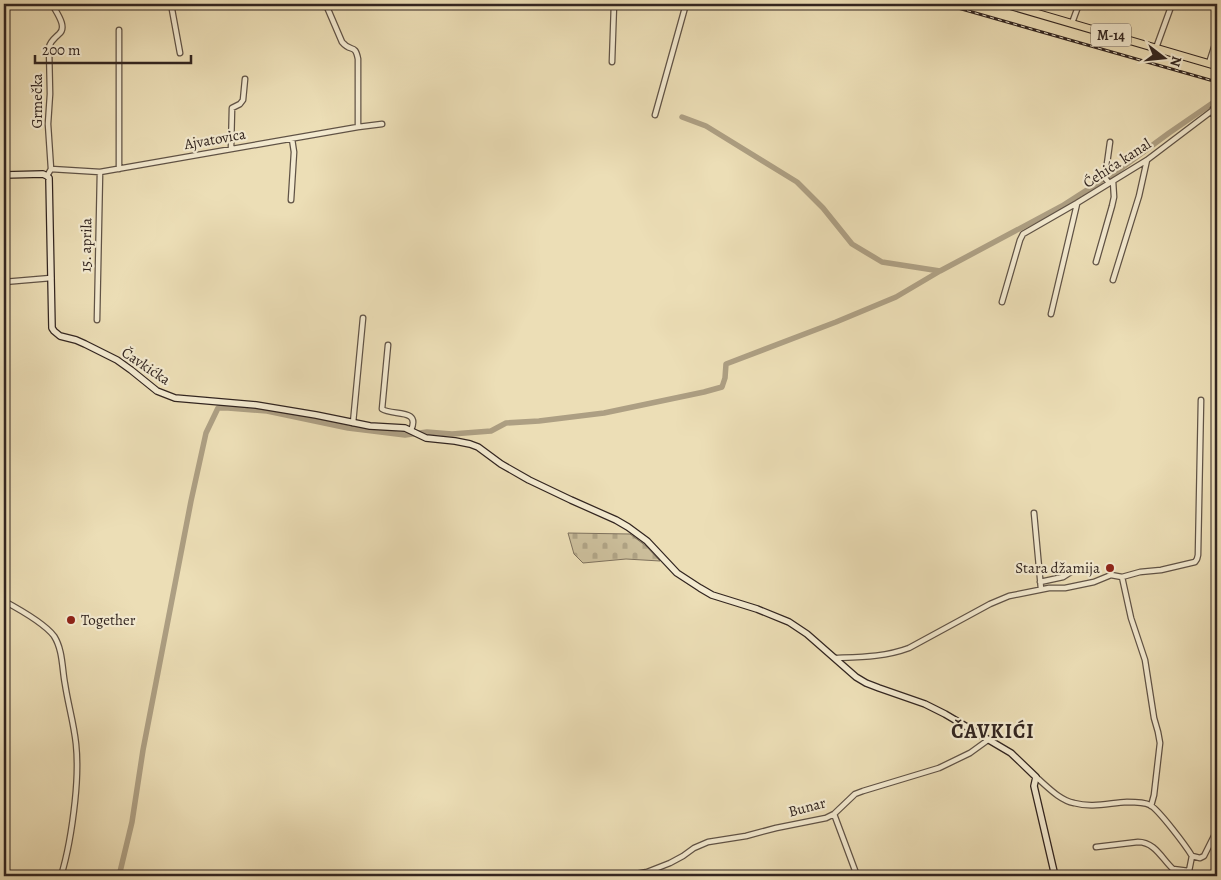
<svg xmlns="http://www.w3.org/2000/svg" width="1221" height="880" viewBox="0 0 1221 880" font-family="Alegreya,serif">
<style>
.cemetery{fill:url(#cemetery-stones);stroke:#7f725e}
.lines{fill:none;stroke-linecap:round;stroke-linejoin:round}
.canal{stroke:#ad9f83;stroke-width:5.5}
.street-casing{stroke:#605346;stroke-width:7}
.secondary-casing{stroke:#322520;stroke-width:8}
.primary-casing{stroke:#322520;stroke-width:9}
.street{stroke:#f3ead0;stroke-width:4.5}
.secondary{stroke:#f3ead0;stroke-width:5.5}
.primary{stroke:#ecdeb6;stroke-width:7}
.rail-casing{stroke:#322520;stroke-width:3}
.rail{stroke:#f3ead0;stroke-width:1;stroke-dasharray:4;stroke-linecap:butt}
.poi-dot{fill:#8f2418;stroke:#f3ead0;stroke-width:2}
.labels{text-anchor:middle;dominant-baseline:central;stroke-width:4.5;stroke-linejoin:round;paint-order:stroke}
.shield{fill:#f3ead0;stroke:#6c6055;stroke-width:1}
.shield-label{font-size:14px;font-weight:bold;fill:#322520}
.street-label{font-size:15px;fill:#322520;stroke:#f3ead0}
.poi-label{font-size:15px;fill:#322520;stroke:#f3ead0;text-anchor:end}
.district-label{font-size:20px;font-weight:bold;letter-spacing:1px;fill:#322520;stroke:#f3ead0}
</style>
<defs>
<pattern id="cemetery-stones" width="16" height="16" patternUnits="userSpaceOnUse" patternTransform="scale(1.25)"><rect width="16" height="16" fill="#ccbf9c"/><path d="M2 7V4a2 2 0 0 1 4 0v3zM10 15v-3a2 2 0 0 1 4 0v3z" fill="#b0a486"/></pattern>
</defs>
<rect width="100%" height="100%" fill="#ecdeb6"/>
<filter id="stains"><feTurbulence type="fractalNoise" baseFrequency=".004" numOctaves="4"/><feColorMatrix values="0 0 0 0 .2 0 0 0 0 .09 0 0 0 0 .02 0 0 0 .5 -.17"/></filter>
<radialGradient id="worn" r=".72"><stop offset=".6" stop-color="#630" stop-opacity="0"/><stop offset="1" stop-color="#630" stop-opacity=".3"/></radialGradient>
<path class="cemetery" d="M 568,533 L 630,534 L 646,546 L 660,561 L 626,559 L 583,563 L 574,554 Z"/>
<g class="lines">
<path class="canal" d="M 682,117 L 706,126 L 797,182 L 823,208 L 852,244 L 882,262 L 940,271
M 119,876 L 132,822 L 143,750 L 191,501 L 206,433 L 218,408 L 228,408 L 267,411 L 348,428 L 405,435 L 427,432 L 452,434 L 491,431 L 506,423 L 539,421 L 604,413 L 704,392 L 722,387 L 725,378 L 726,364 L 836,322 L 896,297 L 940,271 L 1062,206 L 1090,188 L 1108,178 L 1169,133 L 1217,100"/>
<defs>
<path id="street" d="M 171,4 L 180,53
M 327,7 L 342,42 C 351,53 355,43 358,59 L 358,127
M 1072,23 L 1079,4
M 1156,48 L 1172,4
M 612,62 L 614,4
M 1209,63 L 1217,38
M 1213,109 L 1217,129
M 655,115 L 686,4
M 231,149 L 232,108 L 240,104 L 243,100 L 245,79
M 51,169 L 100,172 L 358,127 L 382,124
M 119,169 L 119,30
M 47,176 L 51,169 L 48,124 L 50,94 L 49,47 C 51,40 54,39 59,34 C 68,27 56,12 52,4
M 1109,183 L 1105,178 L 1110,142
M 291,200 L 294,152 L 292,139
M 1096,262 L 1112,206 L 1114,197 L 1113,181
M 1113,280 L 1139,196 L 1147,160
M 4,282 L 51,278
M 1002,302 L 1020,240 L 1023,234 L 1077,203 L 1147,160 L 1217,107
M 1051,314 L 1077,204
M 97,320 L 100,172
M 388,345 L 382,409 C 392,416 421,408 411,430
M 353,423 L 363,318
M 1034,513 L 1041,589
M 1122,577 L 1131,618 L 1145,660 L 1154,718 L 1158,732 L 1160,743 L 1154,795 L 1151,806
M 1040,582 L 1063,577 L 1077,568
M 4,601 C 17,608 45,624 54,636 C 63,650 62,669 65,684 C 68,704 74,724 76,744 C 78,763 77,782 75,801 C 72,829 69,850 61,876
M 835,658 C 861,657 885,657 909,648 L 990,604 L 1009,596 L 1049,588 L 1065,588 L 1094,582 L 1111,575 L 1122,577 L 1140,572 L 1161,570 L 1195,562 L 1197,559 L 1198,555 L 1201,400
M 1036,777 C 1047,786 1059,800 1074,803 C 1092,808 1109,803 1127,802 C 1134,802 1144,802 1150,805 C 1159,810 1186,846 1192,856 L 1188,876
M 834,814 L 856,873
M 1096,847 L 1138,842 C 1155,842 1162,859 1173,869 L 1189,871
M 1192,856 L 1200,858 L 1204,856 L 1217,830
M 624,876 L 647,872 L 670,863 L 683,856 L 694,848 L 708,842 L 746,836 L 776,828 L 826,818 L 834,814 L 855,794 L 863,791 L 939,768 L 970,753 L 988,740"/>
<path id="secondary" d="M 4,175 L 43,174 L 47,176 L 49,178 L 52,328 L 54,331 L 60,336 L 76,340 L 85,344 L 117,360 L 131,370 L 157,391 L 175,398 L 256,405 L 316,415 L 370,426 L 405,428 L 426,438 L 455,441 L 470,444 L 478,447 L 501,464 L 529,480 L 571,500 L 616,520 L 628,527 L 647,541 L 677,573 L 700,588 L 712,595 L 757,609 L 789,622 L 807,634 L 856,677 L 866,683 L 879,688 L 925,704 L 945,714 L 1011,753 L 1036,777 L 1034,786 L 1055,876"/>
<path id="primary" d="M 1005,4 L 1217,66"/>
</defs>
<use href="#street" class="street-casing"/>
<use href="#secondary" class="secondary-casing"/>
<use href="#primary" class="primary-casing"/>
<use href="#street" class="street"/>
<use href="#secondary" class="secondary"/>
<use href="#primary" class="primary"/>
<defs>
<path id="rail" d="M 944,4 L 1217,82"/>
</defs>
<use href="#rail" class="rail-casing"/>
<use href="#rail" class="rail"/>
</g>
<g class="poi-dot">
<circle cx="1110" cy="568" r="5"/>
<circle cx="71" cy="620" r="5"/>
</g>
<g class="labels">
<rect class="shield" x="1091" y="23.5" width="40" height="23" rx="4"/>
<g class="shield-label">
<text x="1111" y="35">M-14</text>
</g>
<g class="street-label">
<text transform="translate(37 101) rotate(-90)">Grmečka</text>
<text transform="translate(215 139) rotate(-10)">Ajvatovica</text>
<text transform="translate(1117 163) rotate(-33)">Ćehića kanal</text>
<text transform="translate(86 245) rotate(-89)">15. aprila</text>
<text transform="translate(146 366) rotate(34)">Čavkićka</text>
<text transform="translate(807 807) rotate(-15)">Bunar</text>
</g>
<g class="poi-label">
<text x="1100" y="568">Stara džamija</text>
<text x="81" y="620" text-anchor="start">Together</text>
</g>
<g class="district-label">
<text x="993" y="731">ČAVKIĆI</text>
</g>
</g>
<rect width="1221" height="880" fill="none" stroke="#ecdeb6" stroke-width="20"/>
<rect x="5" y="5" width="1211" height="870" fill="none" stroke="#322520" stroke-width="2.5"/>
<rect x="10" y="10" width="1201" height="860" fill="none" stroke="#322520"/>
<g transform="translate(1164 58) rotate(106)" stroke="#f3ead0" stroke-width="4" paint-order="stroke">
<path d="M0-4L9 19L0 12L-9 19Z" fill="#322520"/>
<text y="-8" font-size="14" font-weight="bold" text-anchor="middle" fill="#322520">N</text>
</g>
<path d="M35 55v8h156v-8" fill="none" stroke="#322520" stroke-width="2.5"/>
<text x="42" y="55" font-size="15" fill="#322520" stroke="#f3ead0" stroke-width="4" paint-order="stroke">200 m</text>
<rect width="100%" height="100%" filter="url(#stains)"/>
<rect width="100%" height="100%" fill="url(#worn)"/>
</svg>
